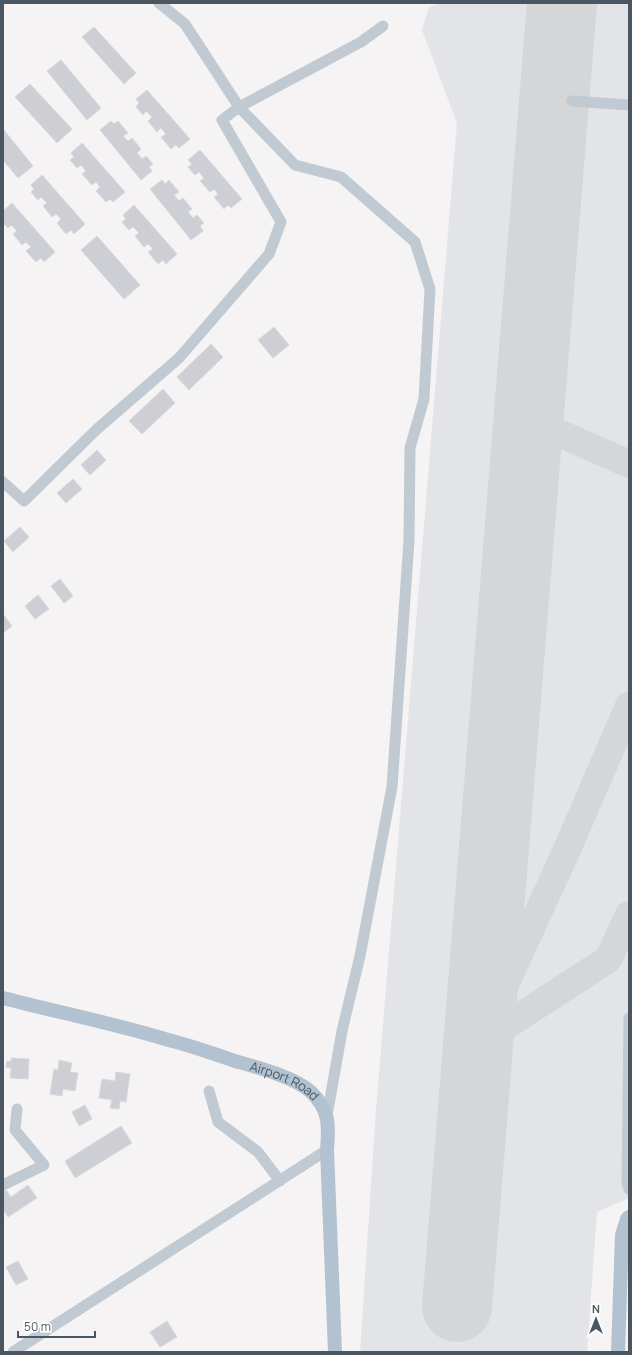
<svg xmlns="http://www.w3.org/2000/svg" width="632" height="1355" viewBox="0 0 632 1355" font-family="Manrope,sans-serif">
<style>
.airport{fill:#e2e4e7}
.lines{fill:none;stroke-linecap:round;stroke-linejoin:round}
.taxiway{stroke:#d5d6d8;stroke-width:28}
.runway{stroke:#d5d6d8;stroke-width:70}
.building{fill:#cdcfd5;stroke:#d7d9de}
.minor{stroke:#c1cad2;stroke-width:11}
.major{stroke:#b3c2d1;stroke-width:14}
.labels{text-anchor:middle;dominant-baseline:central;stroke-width:3;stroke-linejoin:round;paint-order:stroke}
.street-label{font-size:13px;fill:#4a5661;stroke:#fff}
</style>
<rect width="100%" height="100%" fill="#f5f3f3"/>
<path class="airport" d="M 442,3 L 629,3 L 629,1198 L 597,1212 L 587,1352 L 360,1352 L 376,1110 L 457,123 L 422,30 L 429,7 Z"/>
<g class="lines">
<path class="taxiway" d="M 529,420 L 629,464
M 478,1044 L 569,845 L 629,706
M 478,1044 L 607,960 L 610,956 L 629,915"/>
<path class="runway" d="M 457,1307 L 562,3"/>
</g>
<path class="building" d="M 94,27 L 136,73 L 124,84 L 82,37 Z
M 61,60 L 101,108 L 87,120 L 47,71 Z
M 30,84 L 72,129 L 57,143 L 15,97 Z
M 147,90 L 190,139 L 179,148 L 176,145 L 171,149 L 161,137 L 166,134 L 161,128 L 157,132 L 148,121 L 152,117 L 146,111 L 143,115 L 136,107 L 139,103 L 136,99 Z
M 111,121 L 114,124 L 118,121 L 128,133 L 123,136 L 128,141 L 132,138 L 141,149 L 137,153 L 142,159 L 146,156 L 153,164 L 149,167 L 152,171 L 141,180 L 100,130 Z
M 3,129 L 33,166 L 18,178 L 3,160 Z
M 82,143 L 125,192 L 113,202 L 110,199 L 106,202 L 96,191 L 100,187 L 96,182 L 92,185 L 82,174 L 86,171 L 81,165 L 77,168 L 70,160 L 74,157 L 71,153 Z
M 200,150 L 242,199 L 231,208 L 228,205 L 224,209 L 214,197 L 218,194 L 214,189 L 210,192 L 200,181 L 204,178 L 199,172 L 195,175 L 188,167 L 192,164 L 188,160 Z
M 42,175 L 85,224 L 74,234 L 71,230 L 66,234 L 57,223 L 61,219 L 56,214 L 52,217 L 43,206 L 47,203 L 41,197 L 38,200 L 31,192 L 34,189 L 31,185 Z
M 162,180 L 165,184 L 169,180 L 179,192 L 174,195 L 179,201 L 183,198 L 192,209 L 188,212 L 193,218 L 197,215 L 204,223 L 200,226 L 203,231 L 191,240 L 150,189 Z
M 12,203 L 55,252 L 44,262 L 41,258 L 36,262 L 26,251 L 31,247 L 26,242 L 22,245 L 13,234 L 17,231 L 11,225 L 8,228 L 3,223 L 3,218 L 4,217 L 3,211 Z
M 134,205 L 177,254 L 166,264 L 163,260 L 158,264 L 148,252 L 153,249 L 148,244 L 144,247 L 135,236 L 139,233 L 133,227 L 129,230 L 122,222 L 126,219 L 123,215 Z
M 97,236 L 140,285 L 124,299 L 81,250 Z
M 274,327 L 289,345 L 273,358 L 258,340 Z
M 211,344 L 223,357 L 189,390 L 177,377 Z
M 163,389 L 175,403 L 142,434 L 129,421 Z
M 97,450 L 106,460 L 90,475 L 81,465 Z
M 73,479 L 82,489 L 66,503 L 57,493 Z
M 20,527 L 29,537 L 13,552 L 4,541 Z
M 60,579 L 73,596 L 64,603 L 51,586 Z
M 38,595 L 49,609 L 35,619 L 25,606 Z
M 3,614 L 12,626 L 3,633 Z
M 11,1058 L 29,1059 L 28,1079 L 10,1078 L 11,1068 L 6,1067 L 7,1061 L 11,1062 Z
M 59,1060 L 72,1063 L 70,1072 L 78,1073 L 75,1091 L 63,1089 L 62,1096 L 50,1094 L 54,1069 L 58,1070 Z
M 116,1072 L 130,1074 L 126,1102 L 120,1101 L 119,1109 L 110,1108 L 112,1100 L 99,1098 L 102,1079 L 115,1081 Z
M 85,1105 L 92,1119 L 79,1126 L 72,1112 Z
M 121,1126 L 132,1143 L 75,1178 L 65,1161 Z
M 28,1185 L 37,1198 L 8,1217 L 3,1209 L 3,1192 L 6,1190 L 11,1197 Z
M 18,1261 L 28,1279 L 16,1285 L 6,1267 Z
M 167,1321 L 177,1337 L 160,1347 L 150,1332 Z"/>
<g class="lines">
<path class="minor" d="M 159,3 L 185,24 L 239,107 L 295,165 L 341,177 L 415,242 L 430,289 L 424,399 L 410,448 L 409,540 L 392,787 L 360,956 L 342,1031 L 327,1116
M 572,101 L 629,105
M 3,482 L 24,501 L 96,430 L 179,358 L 269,254 L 281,222 L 222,120 L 239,107 L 361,42 L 383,26
M 629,1018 L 627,1183 L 629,1189
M 209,1091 L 218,1122 L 258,1152 L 280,1181
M 3,1185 L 44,1165 L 15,1130 L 17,1109
M 13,1352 L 327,1150"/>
<g class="major">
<path id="s1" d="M 3,998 C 57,1012 112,1023 165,1039 C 189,1045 212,1053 235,1061 C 256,1067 295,1077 311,1092 C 330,1110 329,1126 327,1150 L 335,1352"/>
<path d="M 618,1352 L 622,1235 L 627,1219 L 629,1217"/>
</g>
</g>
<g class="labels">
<g class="street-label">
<text stroke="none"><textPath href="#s1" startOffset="294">Airport Road</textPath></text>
</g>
</g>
<rect width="632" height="1355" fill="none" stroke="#4a5661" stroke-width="8"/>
<g transform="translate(596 1319)" stroke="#ffffff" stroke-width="3" paint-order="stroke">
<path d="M0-3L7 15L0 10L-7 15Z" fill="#4a5661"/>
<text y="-6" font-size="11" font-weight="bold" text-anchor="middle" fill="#4a5661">N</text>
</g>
<path d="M18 1331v6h77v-6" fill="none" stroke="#4a5661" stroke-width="2"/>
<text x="24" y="1331" font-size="12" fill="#4a5661" stroke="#ffffff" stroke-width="3" paint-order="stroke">50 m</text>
</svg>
